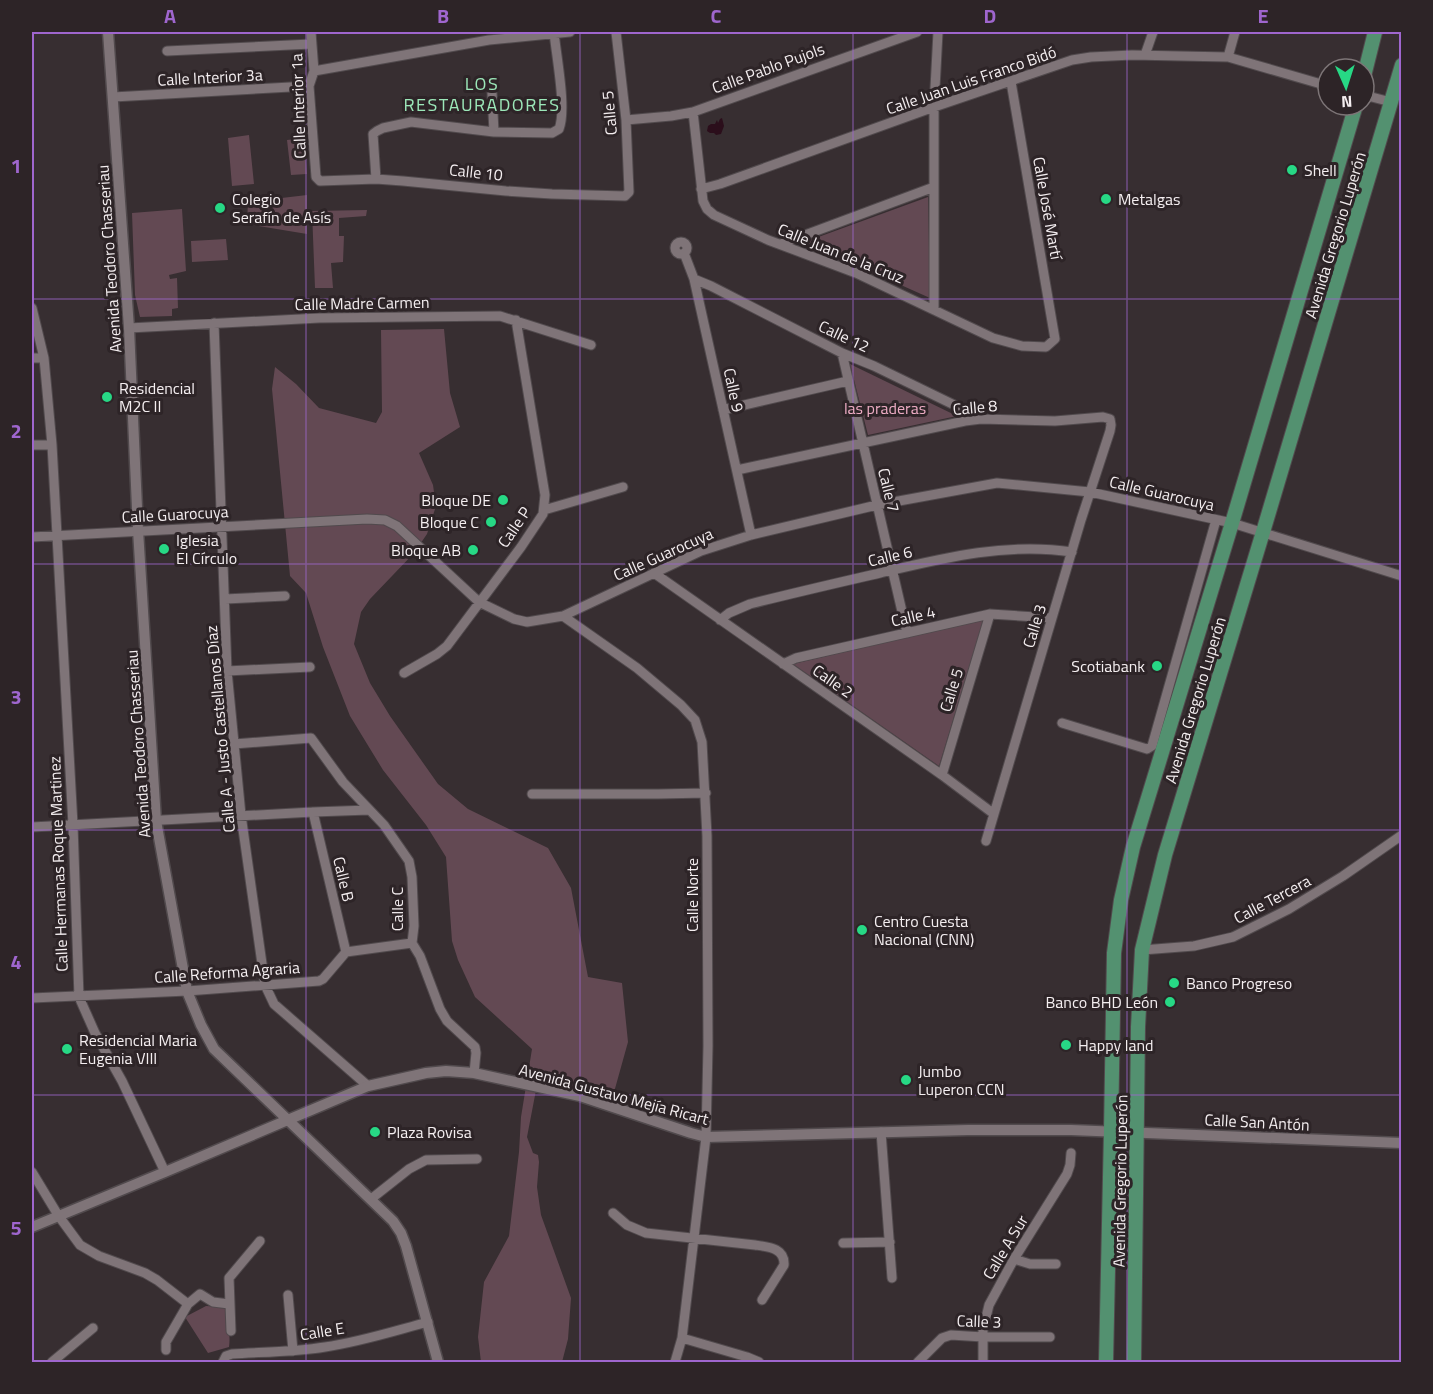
<svg xmlns="http://www.w3.org/2000/svg" width="1433" height="1394" viewBox="0 0 1433 1394" font-family="'Titillium Web',sans-serif">
<style>
.green{fill:#634953}
.water{fill:#2b0e1b}
.lines{fill:none;stroke-linecap:round;stroke-linejoin:round}
.minor-casing{stroke:#514a4d;stroke-width:11}
.tertiary-casing{stroke:#514a4d;stroke-width:13}
.primary-casing{stroke:#514a4d;stroke-width:16}
.minor{stroke:#7f7478;stroke-width:9}
.tertiary{stroke:#7f7478;stroke-width:10}
.primary{stroke:#539170;stroke-width:14}
.grid{fill:none;stroke:#9f66ce;stroke-width:1.5;stroke-opacity:0.55}
.poi-dot{fill:#27d885;stroke:#2d2427;stroke-width:2}
.labels{text-anchor:middle;dominant-baseline:central;stroke-width:6;stroke-linejoin:round;paint-order:stroke}
.street-label{font-size:16px;fill:#f4eef0;stroke:#2d2427}
.poi-label{font-size:16px;fill:#f4eef0;stroke:#2d2427;text-anchor:start}
.park-label{font-size:16px;fill:#edacc4;stroke:#2d2427}
.neighbourhood-label{font-size:18px;letter-spacing:1.5px;fill:#9ce8b9;stroke:#2d2427}
.neatline{fill:none;stroke:#9f66ce;stroke-width:2}
.grid-label{font-size:20px;text-anchor:middle;font-weight:bold;fill:#9f66ce}
</style>
<rect width="100%" height="100%" fill="#372e31"/>
<path class="green" d="M 249,135 L 254,184 L 232,186 L 228,138 Z
M 304,138 L 307,174 L 291,175 L 287,140 Z
M 307,195 L 307,234 L 247,224 L 248,202 Z
M 928,197 L 930,298 L 827,252 L 802,243 Z
M 182,209 L 186,271 L 169,275 L 170,279 L 177,278 L 178,308 L 172,309 L 172,316 L 140,317 L 135,295 L 132,213 Z
M 367,210 L 366,216 L 339,218 L 339,236 L 344,236 L 343,262 L 331,263 L 333,288 L 315,288 L 312,211 Z
M 226,239 L 228,260 L 192,262 L 191,241 Z
M 444,329 L 450,393 L 460,427 L 419,453 L 433,485 L 436,506 L 427,534 L 414,553 L 370,599 L 361,612 L 354,644 L 370,683 L 390,716 L 438,784 L 468,809 L 548,848 L 571,888 L 588,977 L 622,983 L 628,1042 L 611,1103 L 537,1085 L 527,1137 L 533,1153 L 538,1155 L 539,1162 L 537,1187 L 541,1215 L 571,1298 L 568,1339 L 562,1362 L 481,1362 L 478,1337 L 484,1282 L 509,1236 L 519,1152 L 521,1117 L 532,1049 L 475,997 L 458,960 L 452,941 L 446,857 L 426,825 L 383,770 L 350,716 L 323,647 L 306,593 L 290,576 L 272,389 L 275,367 L 296,384 L 319,408 L 376,423 L 382,412 L 381,330 Z
M 850,364 L 854,366 L 957,416 L 868,435 Z
M 984,619 L 939,766 L 793,664 Z
M 206,1306 L 225,1307 C 227,1321 231,1333 229,1347 L 208,1353 L 185,1317 Z"/>
<path class="water" d="M 722,118 L 724,126 L 721,134 L 716,135 L 714,133 L 710,133 L 707,131 L 708,126 L 711,124 L 715,124 L 717,120 L 718,123 L 720,119 Z"/>
<g class="lines">
<defs>
<path id="minor" d="M 311,32 L 314,71 L 309,86 L 316,177 L 320,181 L 376,179 L 403,181 L 506,191 L 552,194 L 625,196 L 629,192 L 626,120 L 616,32
M 167,51 L 311,44
M 1145,55 L 1153,32
M 1228,57 L 1235,32
M 314,71 L 489,40 L 570,32
M 492,93 L 494,132
M 1364,95 L 1391,102
M 113,97 L 309,86
M 693,112 L 703,201 L 707,209 L 714,215 L 768,240 L 856,273 L 993,338 L 1022,346 L 1046,347 L 1055,339 L 1011,82
M 626,120 L 671,116 L 693,112 L 917,32
M 376,179 L 373,134 L 377,131 L 383,128 L 411,122 L 494,132 L 552,133 L 559,129 C 567,109 556,55 554,32
M 701,189 L 720,184 L 934,107 L 1072,60 L 1091,57 L 1132,55 L 1228,57 L 1328,86
M675 248a6 6 0 1 1 12 0a6 6 0 1 1-12 0Z
M 781,244 L 934,187
M 684,253 L 694,279 L 751,535
M 694,279 L 711,286 L 842,353 L 874,366 L 981,418
M 32,308 L 44,358 L 52,445 L 73,825 L 79,997 L 95,1033 L 122,1081 L 165,1172
M 934,310 L 934,107 L 938,32
M 214,323 L 227,671 L 241,815 L 265,985 L 274,1004 L 368,1086
M 129,328 L 319,318 L 500,316 L 591,345
M 842,353 L 907,633
M 32,358 L 44,358
M 723,410 L 848,381
M 32,445 L 52,445
M 737,470 L 965,421 L 981,419 L 1055,421 L 1103,417 L 1110,419 L 1111,425 L 1110,431 L 1081,520 L 986,841
M 544,510 L 623,487
M 32,537 L 367,519 L 385,520 L 397,526 L 479,602 L 514,619 L 527,622 L 563,616 L 701,551 L 751,535 L 877,505 L 997,483 L 1090,492 L 1232,523 L 1402,576
M 654,573 L 942,775 L 994,814
M 225,599 L 285,596
M 563,616 L 637,668 L 681,705 L 695,720 L 702,742 L 707,836 L 708,1046 L 706,1137 L 682,1338 L 675,1362
M 720,620 L 729,613 L 750,604 C 793,593 837,583 880,573 C 943,558 1007,542 1072,552
M 783,664 L 796,658 L 990,614 L 1052,618
M 227,671 L 310,667
M 404,673 L 437,654 L 447,646 L 521,547 L 543,514 L 545,495 L 516,320
M 1062,723 L 1147,749 L 1152,746 L 1216,520
M 234,744 L 311,738 L 343,782 L 384,825 L 409,861 L 412,877 L 414,926 L 412,943 L 420,956 L 440,1009 L 447,1021 L 475,1047 L 476,1053 L 474,1073
M 942,775 L 990,614
M 532,794 L 658,794 L 706,793
M 313,812 L 346,952
M 32,827 L 313,812 L 369,810
M 1142,950 L 1194,946 L 1233,937 L 1289,909 L 1343,876 L 1402,835
M 32,998 L 187,991 L 319,981 L 323,979 L 346,952 L 412,943
M 881,1132 L 892,1278
M 32,1172 L 58,1215 L 80,1245 L 99,1256 L 145,1273 L 157,1280 L 188,1304 L 200,1294 L 213,1302 L 229,1304
M 371,1199 L 409,1169 L 426,1160 L 477,1159
M 613,1213 L 627,1225 L 646,1233 L 755,1245 C 769,1247 785,1248 784,1265 L 762,1300
M 843,1243 L 890,1242
M 1014,1259 L 1030,1264 L 1056,1264
M 288,1295 L 293,1351
M 231,1331 L 229,1278 L 260,1241
M 682,1338 L 747,1357 L 759,1362
M 166,1350 L 166,1342 L 188,1304
M 52,1362 L 93,1328
M 223,1362 L 226,1356 L 232,1354 C 263,1352 294,1352 325,1347 C 360,1342 394,1331 428,1322
M 918,1362 L 942,1338 L 951,1335 L 983,1337 L 1050,1337
M 983,1362 L 983,1330 L 989,1305 L 1014,1259 L 1067,1174 L 1070,1165 L 1071,1153"/>
<path id="tertiary" d="M 108,32 L 129,328 L 138,530 L 156,821 L 187,991 L 201,1025 L 214,1049 L 393,1221 L 401,1233 L 406,1246 L 438,1362
M 32,1227 L 165,1172 L 368,1086 L 426,1073 L 446,1071 L 474,1073 L 580,1096 L 691,1133 L 706,1137 L 968,1130 L 1071,1130 L 1402,1143"/>
<path id="primary" d="M 1364,76 L 1375,32
M 1106,1362 L 1111,1131 L 1114,953 L 1121,900 L 1133,847 L 1232,523 L 1356,105
M 1134,1362 L 1138,1027 L 1142,950 L 1165,855 L 1263,532 L 1402,65"/>
</defs>
<use href="#minor" class="minor-casing"/>
<use href="#tertiary" class="tertiary-casing"/>
<use href="#primary" class="primary-casing"/>
<use href="#minor" class="minor"/>
<use href="#tertiary" class="tertiary"/>
<use href="#primary" class="primary"/>
</g>
<path class="grid" d="M 306,32 L 306,1362M 580,32 L 580,1362M 853,32 L 853,1362M 1127,32 L 1127,1362M 32,299 L 1402,299M 32,564 L 1402,564M 32,830 L 1402,830M 32,1095 L 1402,1095"/>
<g class="poi-dot">
<circle cx="1292" cy="170" r="6"/>
<circle cx="1106" cy="199" r="6"/>
<circle cx="220" cy="208" r="6"/>
<circle cx="107" cy="397" r="6"/>
<circle cx="503" cy="500" r="6"/>
<circle cx="491" cy="522" r="6"/>
<circle cx="164" cy="549" r="6"/>
<circle cx="473" cy="550" r="6"/>
<circle cx="1157" cy="666" r="6"/>
<circle cx="862" cy="930" r="6"/>
<circle cx="1174" cy="983" r="6"/>
<circle cx="1170" cy="1002" r="6"/>
<circle cx="1066" cy="1045" r="6"/>
<circle cx="67" cy="1049" r="6"/>
<circle cx="906" cy="1080" r="6"/>
<circle cx="375" cy="1132" r="6"/>
</g>
<g class="labels">
<g class="street-label">
<text transform="translate(768 68) rotate(-20)">Calle Pablo Pujols</text>
<text transform="translate(210 77) rotate(-3)">Calle Interior 3a</text>
<text transform="translate(971 80) rotate(-19)">Calle Juan Luis Franco Bidó</text>
<text transform="translate(298 106) rotate(-92)">Calle Interior 1a</text>
<text transform="translate(609 113) rotate(-95)">Calle 5</text>
<text transform="translate(476 172) rotate(6)">Calle 10</text>
<text transform="translate(1048 208) rotate(80)">Calle José Martí</text>
<text transform="translate(1335 235) rotate(-73)">Avenida Gregorio Luperón</text>
<text transform="translate(841 253) rotate(22)">Calle Juan de la Cruz</text>
<text transform="translate(109 259) rotate(-94)">Avenida Teodoro Chasseriau</text>
<text transform="translate(362 303) rotate(-1)">Calle Madre Carmen</text>
<text transform="translate(844 336) rotate(25)">Calle 12</text>
<text transform="translate(734 390) rotate(78)">Calle 9</text>
<text transform="translate(975 407) rotate(-5)">Calle 8</text>
<text transform="translate(889 490) rotate(76)">Calle 7</text>
<text transform="translate(1162 493) rotate(13)">Calle Guarocuya</text>
<text transform="translate(175 514) rotate(-3)">Calle Guarocuya</text>
<text transform="translate(514 527) rotate(-56)">Calle P</text>
<text transform="translate(663 554) rotate(-24)">Calle Guarocuya</text>
<text transform="translate(890 556) rotate(-13)">Calle 6</text>
<text transform="translate(913 616) rotate(-13)">Calle 4</text>
<text transform="translate(1034 626) rotate(-73)">Calle 3</text>
<text transform="translate(833 681) rotate(35)">Calle 2</text>
<text transform="translate(951 690) rotate(-73)">Calle 5</text>
<text transform="translate(1195 700) rotate(-73)">Avenida Gregorio Luperón</text>
<text transform="translate(220 729) rotate(-95)">Calle A - Justo Castellanos Díaz</text>
<text transform="translate(138 744) rotate(-94)">Avenida Teodoro Chasseriau</text>
<text transform="translate(58 864) rotate(-92)">Calle Hermanas Roque Martinez</text>
<text transform="translate(344 879) rotate(77)">Calle B</text>
<text transform="translate(692 895) rotate(-90)">Calle Norte</text>
<text transform="translate(1272 899) rotate(-28)">Calle Tercera</text>
<text transform="translate(397 909) rotate(-90)">Calle C</text>
<text transform="translate(227 972) rotate(-4)">Calle Reforma Agraria</text>
<text transform="translate(614 1094) rotate(15)">Avenida Gustavo Mejía Ricart</text>
<text transform="translate(1257 1122) rotate(3)">Calle San Antón</text>
<text transform="translate(1120 1181) rotate(-89)">Avenida Gregorio Luperón</text>
<text transform="translate(1005 1247) rotate(-59)">Calle A Sur</text>
<text transform="translate(979 1321) rotate(2)">Calle 3</text>
<text transform="translate(322 1331) rotate(-9)">Calle E</text>
</g>
<g class="poi-label">
<text x="1304" y="170">Shell</text>
<text x="232" y="199">Colegio<tspan x="232" dy="18">Serafín de Asís</tspan></text>
<text x="1118" y="199">Metalgas</text>
<text x="119" y="388">Residencial<tspan x="119" dy="18">M2C II</tspan></text>
<text x="491" y="500" text-anchor="end">Bloque DE</text>
<text x="479" y="522" text-anchor="end">Bloque C</text>
<text x="176" y="540">Iglesia<tspan x="176" dy="18">El Círculo</tspan></text>
<text x="461" y="550" text-anchor="end">Bloque AB</text>
<text x="1145" y="666" text-anchor="end">Scotiabank</text>
<text x="874" y="921">Centro Cuesta<tspan x="874" dy="18">Nacional (CNN)</tspan></text>
<text x="1186" y="983">Banco Progreso</text>
<text x="1158" y="1002" text-anchor="end">Banco BHD León</text>
<text x="79" y="1040">Residencial Maria<tspan x="79" dy="18">Eugenia VIII</tspan></text>
<text x="1078" y="1045">Happy land</text>
<text x="918" y="1071">Jumbo<tspan x="918" dy="18">Luperon CCN</tspan></text>
<text x="387" y="1132">Plaza Rovisa</text>
</g>
<g class="park-label">
<text x="885" y="408">las praderas</text>
</g>
<g class="neighbourhood-label">
<text x="482" y="83">LOS<tspan x="482" dy="21">RESTAURADORES</tspan></text>
</g>
</g>
<rect width="1433" height="1394" fill="none" stroke="#2d2427" stroke-width="66"/>
<g transform="translate(1346 87) rotate(177)"><circle r="28" fill="#2d2427" stroke="#7d7577" stroke-width="1.5"/>
<path d="M0-4.5L10 22L0 15L-10 22Z" fill="#27d885"/>
<text y="-9" font-size="16" font-weight="bold" text-anchor="middle" fill="#f4eef0">N</text>
</g>
<rect x="33" y="33" width="1367" height="1328" class="neatline"/>
<g class="grid-label">
<text x="170" y="23">A</text>
<text x="443" y="23">B</text>
<text x="716" y="23">C</text>
<text x="990" y="23">D</text>
<text x="1263" y="23">E</text>
<text x="16" y="173">1</text>
<text x="16" y="438">2</text>
<text x="16" y="704">3</text>
<text x="16" y="969">4</text>
<text x="16" y="1235">5</text>
</g>
</svg>
